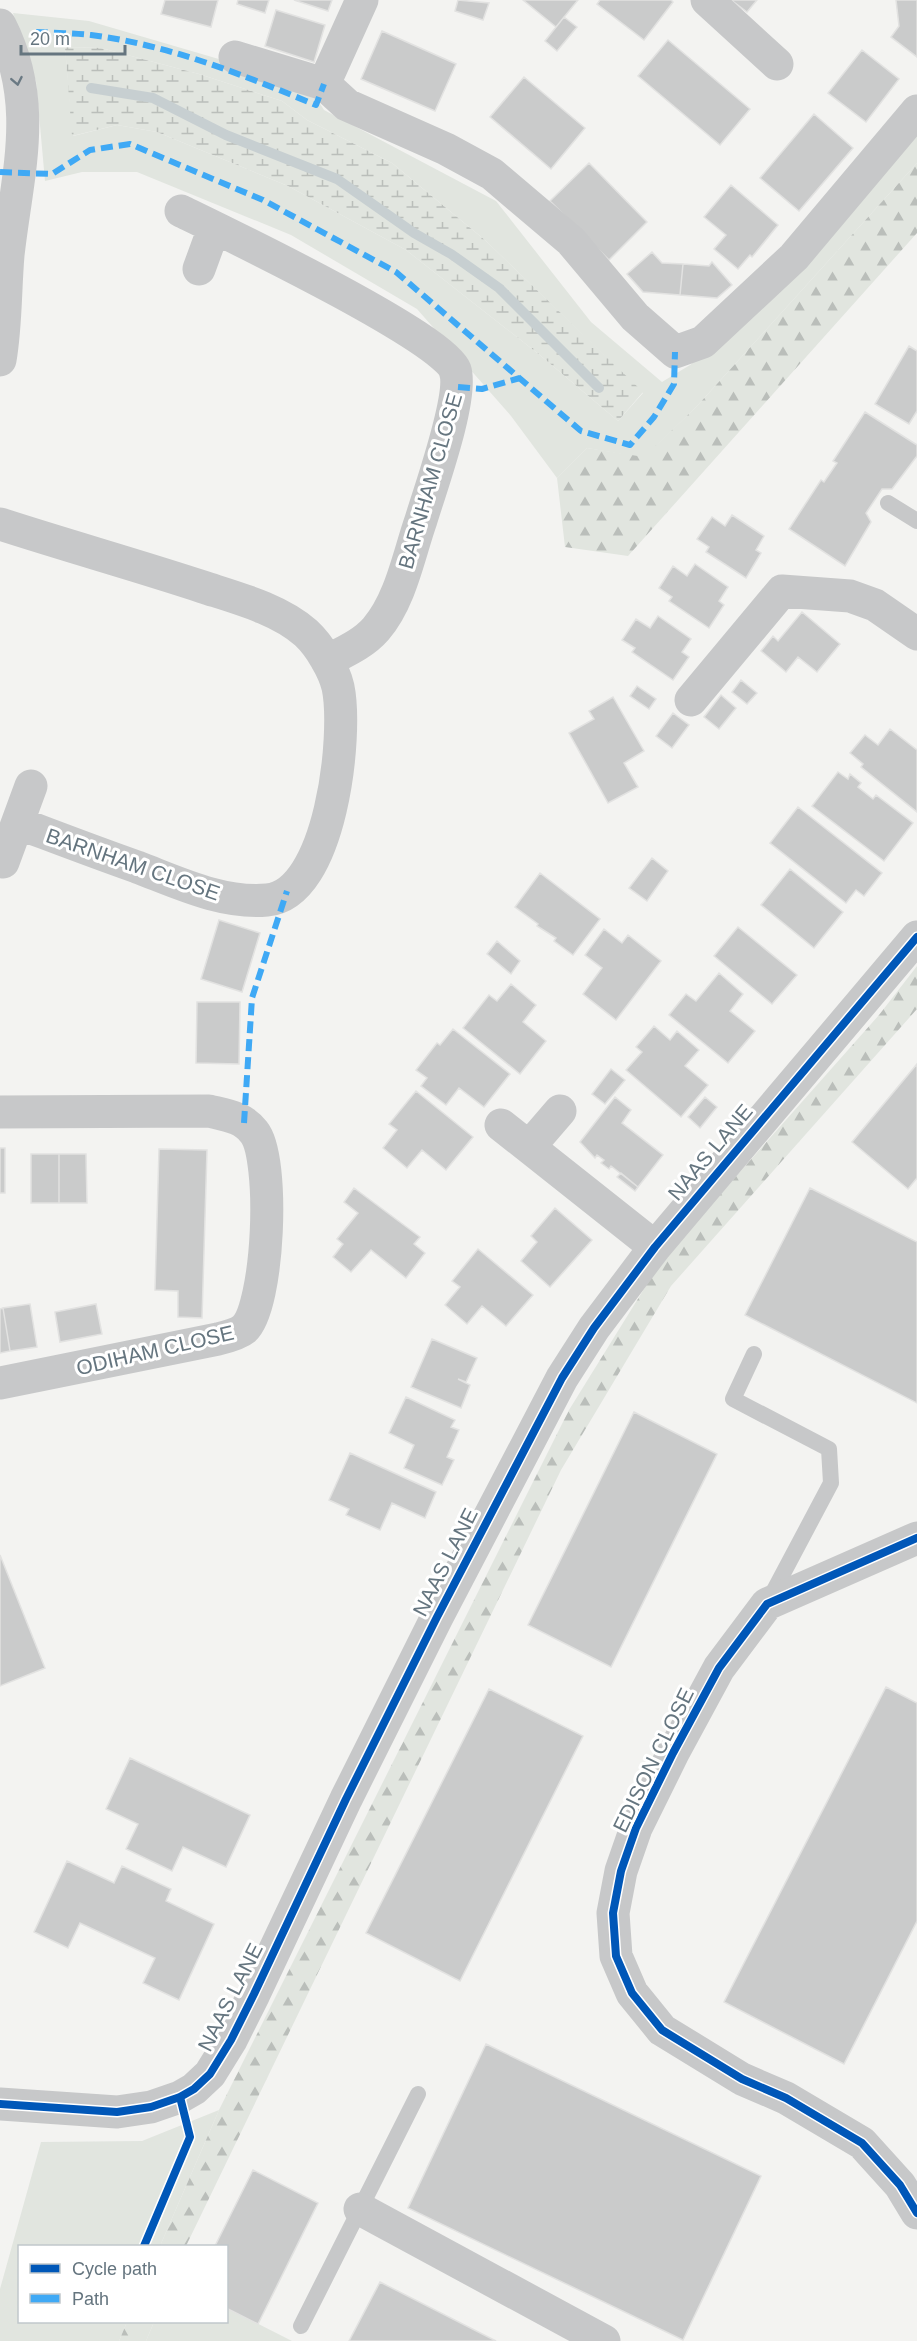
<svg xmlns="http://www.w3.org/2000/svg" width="917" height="2341" viewBox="0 0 917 2341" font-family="Helvetica,sans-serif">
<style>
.grass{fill:#e1e5df;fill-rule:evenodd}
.forest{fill:url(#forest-firs)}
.wetland{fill:url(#wetland-marsh)}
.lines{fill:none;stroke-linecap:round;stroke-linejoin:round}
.stream{stroke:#c7cfd1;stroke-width:10}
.building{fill:#cacbcb;stroke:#e2e2e1;stroke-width:1.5}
.service{stroke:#c7c8c9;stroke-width:16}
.minor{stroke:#c7c8c9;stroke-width:33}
.quiet{stroke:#3fa9f5;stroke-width:6;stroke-dasharray:12 6;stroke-linecap:butt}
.cycleway-casing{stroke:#fff;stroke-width:11}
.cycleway{stroke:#0057b8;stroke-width:8}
.oneway{stroke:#6a7983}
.labels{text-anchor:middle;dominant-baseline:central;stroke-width:6;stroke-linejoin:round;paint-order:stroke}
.street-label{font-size:21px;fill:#65757f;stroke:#fff}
</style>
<defs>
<pattern id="forest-firs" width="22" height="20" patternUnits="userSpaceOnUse" patternTransform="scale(1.5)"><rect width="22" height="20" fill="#e1e5df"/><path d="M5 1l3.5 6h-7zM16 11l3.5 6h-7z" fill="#babeba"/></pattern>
<pattern id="wetland-marsh" width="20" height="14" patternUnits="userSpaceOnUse" patternTransform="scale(1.5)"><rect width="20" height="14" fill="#e1e5df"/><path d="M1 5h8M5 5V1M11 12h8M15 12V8" fill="none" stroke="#babeba"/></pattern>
</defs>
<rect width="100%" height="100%" fill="#f3f3f1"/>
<path class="grass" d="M 13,13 L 89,21 L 229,62 L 313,93 L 324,110 L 496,201 L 591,322 L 662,382 L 690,365 L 798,268 L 917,125 L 917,163 L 697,406 L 644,458 L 587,448 L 557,478 L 511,416 L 417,309 L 291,235 L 137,172 L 82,172 L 45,181 L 36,81 ZM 65,47 L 101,48 L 199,74 L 282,101 L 307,120 L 392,163 L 486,241 L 643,393 L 618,421 L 541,356 L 406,250 L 288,186 L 157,132 L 117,125 L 73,136 Z
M 219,2110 L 160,2246 L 20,2246 L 20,2322 L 127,2322 L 119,2341 L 0,2341 L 0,2289 L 41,2142 L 142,2141 Z
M 227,2308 L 292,2341 L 146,2341 L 154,2322 L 226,2322 Z"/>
<path class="forest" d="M 917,163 L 917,233 L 628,556 L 565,547 L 557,478 L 587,448 L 644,457 L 697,406 Z
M 917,966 L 917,1009 L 671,1286 L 561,1470 L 186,2246 L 160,2246 L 219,2110 L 569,1410 L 662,1260 L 879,1015 Z
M 127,2322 L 154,2322 L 146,2341 L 119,2341 Z"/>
<path class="wetland" d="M 65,47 L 101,48 L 199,74 L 282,101 L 307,120 L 392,163 L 486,241 L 643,392 L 618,421 L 541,356 L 406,250 L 288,186 L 157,132 L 117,125 L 72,136 Z"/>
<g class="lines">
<path class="stream" d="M 91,88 L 153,98 L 226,135 L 337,179 L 414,233 L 451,254 L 499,288 L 599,388"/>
</g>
<path class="building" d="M 165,0 L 218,0 L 211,27 L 161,14 Z
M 238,0 L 269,0 L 265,13 L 237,4 Z
M 294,0 L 332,0 L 328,11 Z
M 458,0 L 489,3 L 483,20 L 455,11 Z
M 523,0 L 578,0 L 556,27 Z
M 600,0 L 671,0 L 673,2 L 644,40 L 597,4 Z
M 731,0 L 757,0 L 747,12 Z
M 896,0 L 917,0 L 917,57 L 891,37 L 899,26 Z
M 276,10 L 325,25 L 314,62 L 265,46 Z
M 564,17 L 577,27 L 557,51 L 545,41 Z
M 382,31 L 456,64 L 435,111 L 361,79 Z
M 668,40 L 750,109 L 720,145 L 638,76 Z
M 862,50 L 899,79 L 866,122 L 828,93 Z
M 524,77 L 585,128 L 551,169 L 490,117 Z
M 814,114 L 853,148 L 799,211 L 760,178 Z
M 589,163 L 647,222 L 609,260 L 550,201 Z
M 731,185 L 778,225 L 752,257 L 750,255 L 738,269 L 714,249 L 726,235 L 704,217 Z
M 652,252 L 662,263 L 683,264 L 680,295 L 643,292 L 627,274 Z
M 712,262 L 732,285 L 717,298 L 680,295 L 683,264 L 709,266 Z
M 909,346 L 917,351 L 917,411 L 909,424 L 875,404 Z
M 865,412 L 917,445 L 917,456 L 892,489 L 882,489 L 866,513 L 871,522 L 845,566 L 789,529 L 821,480 L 824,482 L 837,463 L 833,461 Z
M 732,515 L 764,536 L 756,550 L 761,553 L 746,578 L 706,552 L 709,547 L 697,539 L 712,517 L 725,526 Z
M 695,564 L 728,587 L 719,601 L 724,605 L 709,628 L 669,601 L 672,597 L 659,588 L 673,566 L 687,576 Z
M 802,612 L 840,644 L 817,672 L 798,657 L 786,672 L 761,651 L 773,636 L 778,641 Z
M 658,616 L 691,639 L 682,652 L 689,657 L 673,680 L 632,652 L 635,648 L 622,640 L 636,619 L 650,628 Z
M 741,680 L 757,693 L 747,704 L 732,692 Z
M 637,686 L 656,699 L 649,709 L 630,696 Z
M 721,695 L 736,708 L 719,729 L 704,717 Z
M 613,697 L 644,751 L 624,763 L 638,787 L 608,803 L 569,733 L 594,719 L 589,711 Z
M 673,713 L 689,725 L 672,748 L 656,736 Z
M 890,729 L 917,750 L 917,812 L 861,767 L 863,764 L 850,753 L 865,735 L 878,745 Z
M 838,772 L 848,779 L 850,774 L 861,783 L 858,787 L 873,799 L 876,795 L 913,823 L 884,861 L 812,806 Z
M 798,807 L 882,873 L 864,896 L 856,890 L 846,903 L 770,843 Z
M 652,858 L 668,871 L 647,901 L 629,888 Z
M 790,869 L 843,912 L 814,948 L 761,905 Z
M 540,873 L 600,919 L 573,955 L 554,941 L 556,938 L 537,926 L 538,924 L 515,907 Z
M 219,920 L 260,933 L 242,992 L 201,979 Z
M 738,927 L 797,975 L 772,1004 L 714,956 Z
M 604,929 L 622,943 L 628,935 L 661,961 L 616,1020 L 583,994 L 602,968 L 585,955 Z
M 497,941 L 520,961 L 511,974 L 487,954 Z
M 719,973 L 743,994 L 730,1011 L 755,1031 L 728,1063 L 669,1015 L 686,994 L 696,1001 Z
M 511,984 L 536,1005 L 523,1022 L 546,1041 L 520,1074 L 463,1028 L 489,995 L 497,1001 Z
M 197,1002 L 240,1002 L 239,1064 L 196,1063 Z
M 654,1026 L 670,1040 L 677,1031 L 699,1050 L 685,1066 L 708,1085 L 681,1117 L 626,1070 L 642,1052 L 636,1047 Z
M 453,1029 L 510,1074 L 484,1107 L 459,1088 L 446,1105 L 421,1086 L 427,1078 L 416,1070 L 437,1043 L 440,1045 Z
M 917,1064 L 917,1178 L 908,1189 L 852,1142 Z
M 611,1069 L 625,1080 L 605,1104 L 592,1094 Z
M 416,1091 L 473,1137 L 446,1170 L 422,1150 L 407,1168 L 383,1148 L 397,1130 L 389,1124 Z
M 615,1097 L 631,1110 L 622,1123 L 663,1155 L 638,1187 L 611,1166 L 609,1169 L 601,1163 L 604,1160 L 597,1155 L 595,1158 L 580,1142 Z
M 705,1097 L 717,1107 L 700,1128 L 688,1117 Z
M 0,1148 L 5,1148 L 5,1193 L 0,1193 Z
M 159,1149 L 207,1150 L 202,1318 L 178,1317 L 178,1291 L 155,1290 Z
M 31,1154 L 59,1154 L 59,1203 L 31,1203 Z
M 59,1154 L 86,1154 L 87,1203 L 59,1203 Z
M 621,1173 L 638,1187 L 635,1191 L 617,1177 Z
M 354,1188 L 420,1237 L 414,1244 L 425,1253 L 406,1278 L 371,1250 L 351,1272 L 333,1257 L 343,1244 L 337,1239 L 358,1213 L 344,1202 Z
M 810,1188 L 917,1242 L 917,1403 L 745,1315 Z
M 555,1208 L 592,1240 L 550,1287 L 521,1261 L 537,1242 L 531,1236 Z
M 478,1249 L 533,1295 L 506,1326 L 482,1306 L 467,1324 L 445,1305 L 460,1287 L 452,1281 Z
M 30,1304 L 37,1347 L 10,1351 L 3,1308 Z
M 96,1304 L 102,1334 L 60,1342 L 55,1312 Z
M 3,1308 L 10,1351 L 0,1353 L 0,1309 Z
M 432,1339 L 477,1358 L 466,1382 L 458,1379 L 470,1385 L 461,1408 L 411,1387 Z
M 406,1397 L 455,1420 L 451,1427 L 459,1430 L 447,1457 L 454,1460 L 442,1485 L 404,1468 L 414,1445 L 389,1433 Z
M 634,1412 L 717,1454 L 611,1667 L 528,1625 Z
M 350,1453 L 436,1492 L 425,1518 L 392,1503 L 380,1530 L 346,1515 L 349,1509 L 329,1500 Z
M 0,1555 L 45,1668 L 0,1686 Z
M 886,1687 L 917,1703 L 917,1921 L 844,2064 L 724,2002 Z
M 489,1689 L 583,1736 L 460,1981 L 366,1933 Z
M 130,1758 L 250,1815 L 226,1867 L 183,1847 L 172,1871 L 126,1849 L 138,1824 L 106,1809 Z
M 67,1861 L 114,1883 L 122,1866 L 171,1889 L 166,1901 L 214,1924 L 179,2000 L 143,1983 L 155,1958 L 80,1923 L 68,1948 L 34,1932 Z
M 486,2044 L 761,2176 L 683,2340 L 408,2208 Z
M 253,2170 L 318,2203 L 258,2324 L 226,2308 L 226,2246 L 215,2246 Z
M 380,2282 L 496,2341 L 349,2341 Z"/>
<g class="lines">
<path class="service" d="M 888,503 L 917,521
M 754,1354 L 733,1399 L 829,1449 L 831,1483 L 769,1600
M 301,2326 L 418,2094"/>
<path class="minor" d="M 707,0 L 777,64
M 0,25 C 40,104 17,174 8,255 C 5,290 6,326 0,360
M 235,57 L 324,84 L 347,105 L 446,149 L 492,174 L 571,241 L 635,317 L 675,352 L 703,342 L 794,257 L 917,111
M 324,84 L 362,0
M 181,211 C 224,232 443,337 455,370 C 464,396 430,490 421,520 C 409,554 401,600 376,629 C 363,644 344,652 327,661
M 199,269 L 214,228
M 0,524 C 68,546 136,565 203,587 C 237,598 279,609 306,633 C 320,646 334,670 338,687 C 348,735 331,895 267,900 C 222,904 179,883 137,867 C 97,853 58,838 18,823
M 691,700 L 782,591 L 850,596 L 875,605 L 917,634
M 3,862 L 31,786
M 0,1112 L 209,1111 C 225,1115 243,1117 254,1132 C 275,1158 269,1306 244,1329 C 238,1334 226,1337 218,1339 L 0,1383
M 501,1125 L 655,1247
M 529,1147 L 560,1111
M 917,1538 L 767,1604 L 719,1668 L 673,1753 L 636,1828 L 621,1871 L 613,1913 L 616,1956 L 632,1993 L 662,2030 L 742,2079 L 786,2098 L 862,2143 L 900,2185 L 917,2213
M 0,2104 L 117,2112 L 151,2107 L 180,2097 L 194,2089 L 210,2074 L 231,2040 L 254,1994 L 346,1799 L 437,1617 L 562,1378 L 594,1328 L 655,1247 L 917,937
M 360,2209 L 604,2341"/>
<path class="quiet" d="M 36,32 C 54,33 73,33 91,35 C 170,45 243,75 316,105 L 324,84
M 0,172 L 52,174 L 90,150 L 130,144 L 263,200 L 396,272 L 581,431 L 630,445 L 654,417 L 674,384 L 675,352
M 458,387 L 482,389 L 520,378
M 244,1123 L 252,998 L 287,891"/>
<defs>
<path id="cycleway" d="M 917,1538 L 767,1604 L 719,1668 L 673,1753 L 636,1828 L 621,1871 L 613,1913 L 616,1956 L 632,1993 L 662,2030 L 742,2079 L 786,2098 L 862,2143 L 900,2185 L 917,2213
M 0,2104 L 117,2112 L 151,2107 L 180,2097 L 194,2089 L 210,2074 L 231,2040 L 254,1994 L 346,1799 L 437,1617 L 562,1378 L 594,1328 L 655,1247 L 917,937
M 144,2246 L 190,2137 L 180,2097"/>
</defs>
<use href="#cycleway" class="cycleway-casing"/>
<use href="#cycleway" class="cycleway"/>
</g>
<defs><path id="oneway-chevron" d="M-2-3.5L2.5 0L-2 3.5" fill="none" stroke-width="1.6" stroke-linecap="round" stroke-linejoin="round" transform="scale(1.5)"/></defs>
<use class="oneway" href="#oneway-chevron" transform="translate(17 81) rotate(79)"/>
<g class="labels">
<g class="street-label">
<text transform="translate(430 481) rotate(-74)">BARNHAM CLOSE</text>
<text transform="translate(133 864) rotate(19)">BARNHAM CLOSE</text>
<text transform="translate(710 1152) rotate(-50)">NAAS LANE</text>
<text transform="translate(155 1350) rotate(-13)">ODIHAM CLOSE</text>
<text transform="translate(445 1562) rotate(-63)">NAAS LANE</text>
<text transform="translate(653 1760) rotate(-64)">EDISON CLOSE</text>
<text transform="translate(230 1997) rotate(-63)">NAAS LANE</text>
</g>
</g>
<rect x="18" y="2245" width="210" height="78" fill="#ffffff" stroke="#c1c8cc" stroke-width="1.5"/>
<rect x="30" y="2264" width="30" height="9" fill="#0057b8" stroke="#c1c8cc" stroke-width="1.5"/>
<text x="72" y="2275" font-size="18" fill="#65757f">Cycle path</text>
<rect x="30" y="2294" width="30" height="9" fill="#3fa9f5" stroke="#c1c8cc" stroke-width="1.5"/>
<text x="72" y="2305" font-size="18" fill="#65757f">Path</text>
<path d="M21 45v9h104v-9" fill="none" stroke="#65757f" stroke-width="3"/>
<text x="30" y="45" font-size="18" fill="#65757f" stroke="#ffffff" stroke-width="4.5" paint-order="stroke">20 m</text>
</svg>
